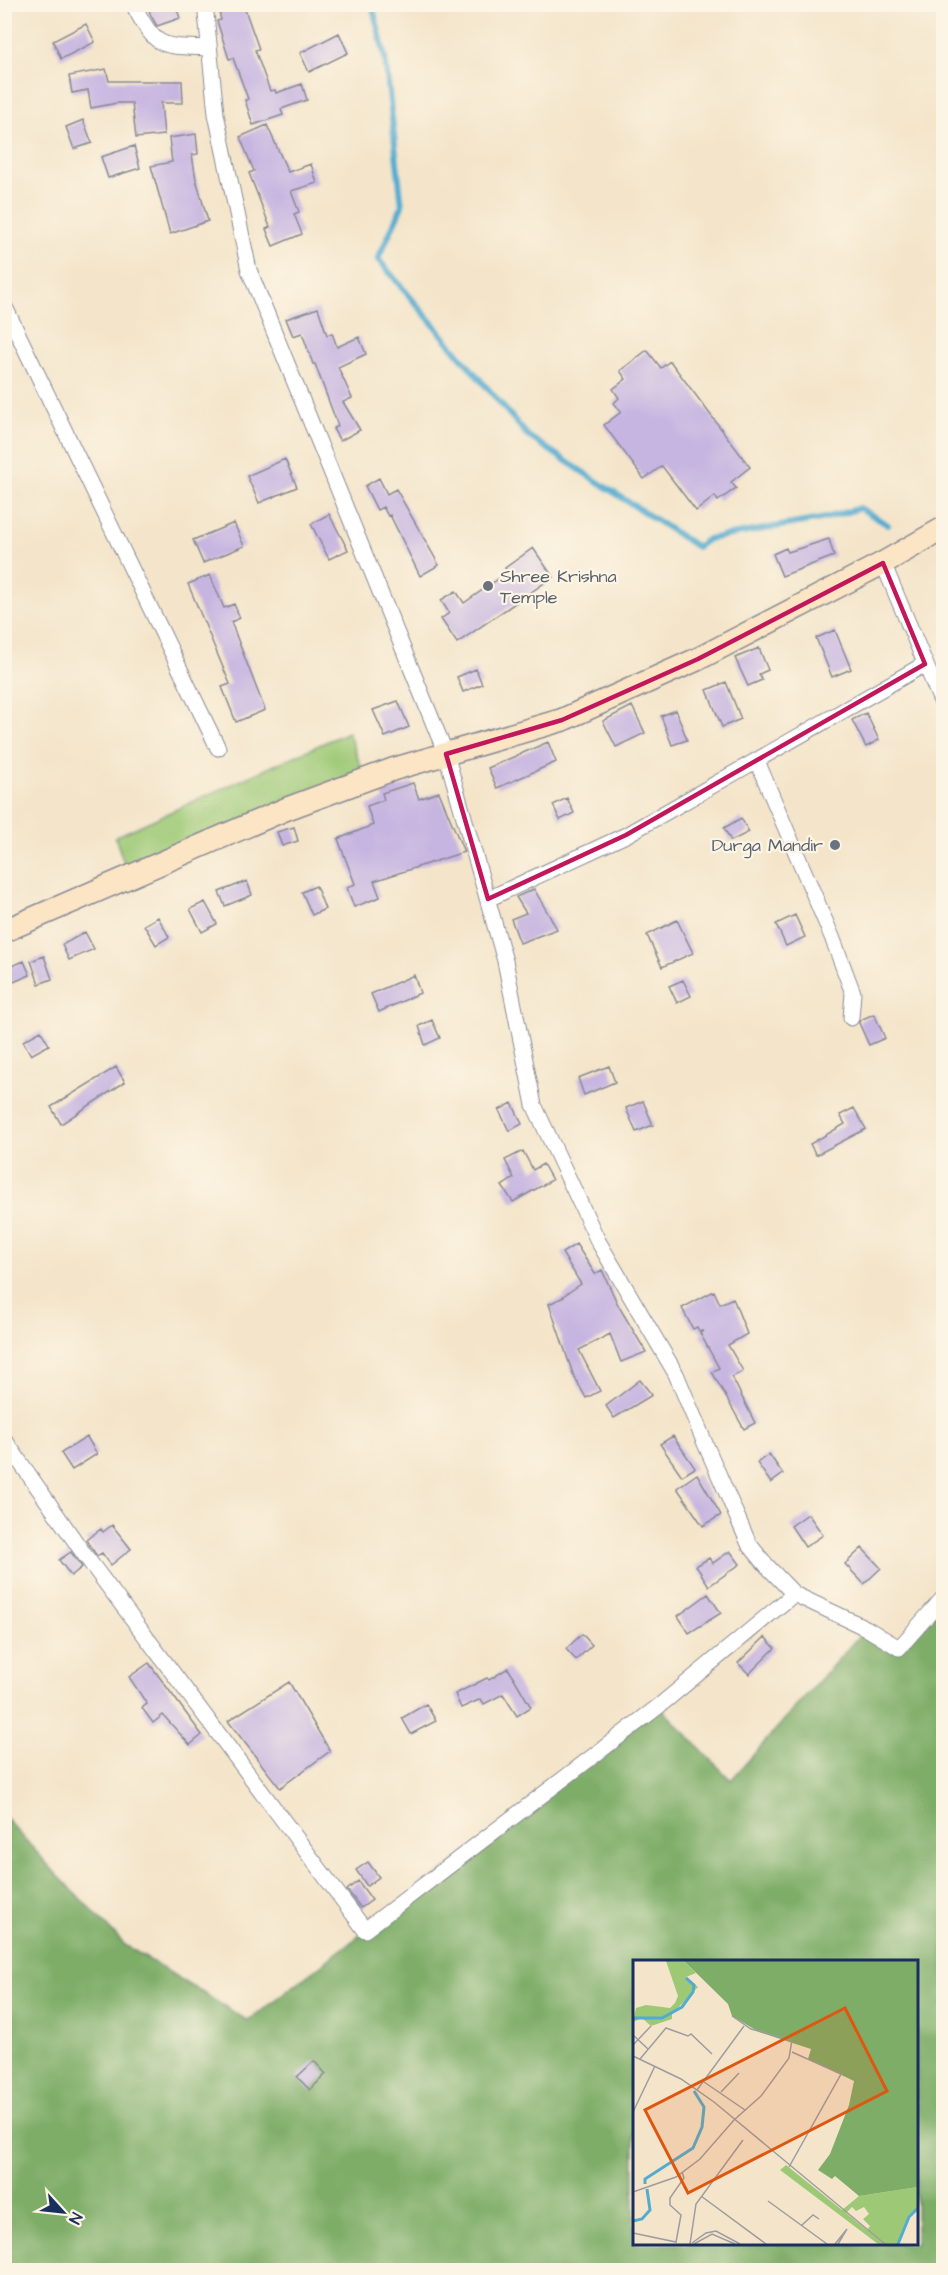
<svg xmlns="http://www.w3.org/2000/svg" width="948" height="2275" viewBox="0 0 948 2275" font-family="'Architects Daughter',sans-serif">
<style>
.green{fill:#9dc976;stroke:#5c7c6a;stroke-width:1.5}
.forest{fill:#7ead67;stroke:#4c6e62;stroke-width:1.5;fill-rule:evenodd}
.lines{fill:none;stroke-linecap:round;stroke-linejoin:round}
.stream{stroke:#53acd0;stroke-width:6}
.building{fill:#c7b5e1}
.street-casing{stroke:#888a94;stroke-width:17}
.secondary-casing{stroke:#888a94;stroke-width:25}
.street{stroke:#fff;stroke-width:15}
.secondary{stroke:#fce5c4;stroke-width:22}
.marked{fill:none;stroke:#c2185b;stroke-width:4.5;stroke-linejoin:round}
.worship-dot{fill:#6b7280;stroke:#fcf5e5;stroke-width:2}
.labels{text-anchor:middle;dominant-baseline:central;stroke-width:4.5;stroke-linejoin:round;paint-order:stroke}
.worship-label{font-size:18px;fill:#5b616d;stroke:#fcf5e5;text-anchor:start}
.inset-river{fill:none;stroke:#53acd0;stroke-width:3}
.inset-road{fill:none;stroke:#9d9c9f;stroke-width:1.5}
.view{fill:#de5710;fill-opacity:0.15;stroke:#de5710;stroke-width:3}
.inset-edge{fill:none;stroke:#1b2f5e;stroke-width:3}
</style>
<rect width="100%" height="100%" fill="#fcf5e5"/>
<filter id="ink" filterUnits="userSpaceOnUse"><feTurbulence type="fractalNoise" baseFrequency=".0167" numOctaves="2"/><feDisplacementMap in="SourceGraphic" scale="12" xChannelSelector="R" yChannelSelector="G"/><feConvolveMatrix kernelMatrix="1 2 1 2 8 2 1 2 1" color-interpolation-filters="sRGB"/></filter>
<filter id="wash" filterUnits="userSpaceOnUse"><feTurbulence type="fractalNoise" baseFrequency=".008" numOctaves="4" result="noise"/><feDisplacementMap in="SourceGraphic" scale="24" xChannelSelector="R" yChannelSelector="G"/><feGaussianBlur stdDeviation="1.35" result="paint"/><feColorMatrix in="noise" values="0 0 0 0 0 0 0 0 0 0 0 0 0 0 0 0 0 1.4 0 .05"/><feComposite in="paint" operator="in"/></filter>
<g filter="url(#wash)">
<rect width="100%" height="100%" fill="#f4e5ca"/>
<path class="green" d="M 348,732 L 366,780 L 129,877 L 115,837 Z"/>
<path class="forest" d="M 943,1597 L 943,2270 L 5,2270 L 4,1816 L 49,1866 L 125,1945 L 248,2021 L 659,1706 L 731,1780 L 866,1628 L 899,1648 ZM 634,1962 L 916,1962 L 916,2244 L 634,2244 Z"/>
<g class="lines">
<path class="stream" d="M 372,4 L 385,57 L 402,206 L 378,259 L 528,436 L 697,547 L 708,539 L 826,518 L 860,508 L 888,525"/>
</g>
<g id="blocks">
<path class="building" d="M 147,4 L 175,4 L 180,18 L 157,26 L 151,16 Z
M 228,4 L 243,4 L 259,49 L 255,50 L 270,91 L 275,90 L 276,93 L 302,84 L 307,100 L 281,109 L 283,115 L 253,125 L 245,100 L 248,99 L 233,58 L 229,59 L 217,21 L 221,20 L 218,7 Z
M 86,24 L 95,42 L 61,59 L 53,41 Z
M 339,33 L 348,53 L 309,72 L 300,53 Z
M 106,69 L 109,81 L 182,81 L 183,103 L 161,103 L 164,135 L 136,138 L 132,103 L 117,103 L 91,108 L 88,90 L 72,93 L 69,76 Z
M 83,120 L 92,143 L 74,149 L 66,127 Z
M 267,125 L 288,172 L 311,164 L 317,183 L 291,191 L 299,212 L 294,214 L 302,234 L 273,246 L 266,229 L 270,227 L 249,173 L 254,171 L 240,137 Z
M 196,134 L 198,154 L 192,155 L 196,179 L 208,221 L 170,234 L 151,166 L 172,162 L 169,138 Z
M 134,146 L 140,168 L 108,178 L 101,157 Z
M 318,308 L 327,335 L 332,333 L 337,347 L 359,337 L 366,354 L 338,367 L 352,398 L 343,402 L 360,430 L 340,441 L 333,429 L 338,426 L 315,364 L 313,364 L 302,333 L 293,336 L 286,319 Z
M 647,350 L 661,368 L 670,361 L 750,467 L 731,482 L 736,488 L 718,501 L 715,496 L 696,511 L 662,466 L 644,479 L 604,425 L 621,412 L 614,403 L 619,398 L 613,389 L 626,379 L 620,371 Z
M 285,459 L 297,487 L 259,503 L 247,476 Z
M 379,478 L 387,494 L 396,489 L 439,565 L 420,576 L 390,515 L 388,516 L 383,507 L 377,510 L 365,486 Z
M 329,514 L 348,550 L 329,559 L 311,524 Z
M 234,523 L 244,546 L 203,563 L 193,540 Z
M 829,539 L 834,556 L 782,576 L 773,554 L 786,548 L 788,552 Z
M 533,548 L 553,577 L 457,643 L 441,619 L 449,613 L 441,600 L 456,591 L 464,603 L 508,572 L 505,568 Z
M 210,575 L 224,608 L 234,604 L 240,618 L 231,622 L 265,710 L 236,722 L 222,687 L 230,684 L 188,584 Z
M 835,630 L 851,669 L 832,677 L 816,638 Z
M 759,648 L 768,670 L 759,674 L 762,680 L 748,686 L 735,658 Z
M 476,669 L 482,684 L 463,692 L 457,677 Z
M 726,682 L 741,719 L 722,727 L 707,690 Z
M 398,701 L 409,727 L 385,737 L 373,710 Z
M 632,706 L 645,733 L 616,747 L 603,721 Z
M 676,710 L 687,740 L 672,745 L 661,716 Z
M 866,713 L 879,740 L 866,747 L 852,720 Z
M 548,742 L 556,762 L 497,788 L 488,768 Z
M 413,783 L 419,799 L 439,792 L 464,852 L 374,881 L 380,897 L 354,907 L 347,888 L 355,884 L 338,839 L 373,825 L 367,806 L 384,800 L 382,793 Z
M 567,798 L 574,813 L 560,820 L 553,805 Z
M 741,818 L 749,832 L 731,841 L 724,828 Z
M 294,827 L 298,841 L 282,846 L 277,832 Z
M 247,881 L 252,895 L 225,906 L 219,892 Z
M 316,886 L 325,909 L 312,915 L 302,892 Z
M 534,889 L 557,929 L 520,943 L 511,919 L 526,913 L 516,897 Z
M 205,902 L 217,924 L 202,932 L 190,909 Z
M 795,915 L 805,937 L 786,946 L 776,924 Z
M 158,917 L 169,937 L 156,945 L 144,925 Z
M 677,920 L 693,953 L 662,967 L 647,935 Z
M 85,932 L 94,949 L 69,960 L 62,945 Z
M 44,956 L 52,979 L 39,984 L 31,961 Z
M 24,961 L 30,975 L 4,986 L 4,969 Z
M 414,975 L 420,993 L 379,1012 L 371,994 Z
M 683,980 L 691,996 L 677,1003 L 669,986 Z
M 874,1014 L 885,1038 L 869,1045 L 859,1023 L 860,1020 Z
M 432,1020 L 440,1038 L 425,1045 L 419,1026 Z
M 41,1031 L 49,1045 L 31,1055 L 23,1041 Z
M 609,1066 L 615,1082 L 584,1095 L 578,1078 Z
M 116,1067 L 125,1082 L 61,1124 L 51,1107 Z
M 643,1101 L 653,1125 L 636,1132 L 626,1108 Z
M 512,1103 L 522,1124 L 509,1131 L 499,1110 Z
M 854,1108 L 866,1129 L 816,1155 L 810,1144 L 845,1124 L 840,1115 Z
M 523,1151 L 533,1170 L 543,1164 L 552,1180 L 513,1202 L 502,1186 L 514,1178 L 505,1160 Z
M 576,1244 L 595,1274 L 602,1270 L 618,1305 L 646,1352 L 621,1362 L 610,1334 L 579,1350 L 600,1391 L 586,1398 L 573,1374 L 549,1304 L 564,1297 L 563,1296 L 581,1284 L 562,1253 Z
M 714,1291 L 720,1304 L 733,1298 L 747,1334 L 728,1345 L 743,1371 L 732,1377 L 755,1423 L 744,1429 L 712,1372 L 719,1368 L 700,1333 L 704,1331 L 699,1331 L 697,1327 L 693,1329 L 682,1308 Z
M 640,1380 L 652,1395 L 614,1418 L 606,1406 Z
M 673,1436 L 695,1468 L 682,1476 L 660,1444 Z
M 87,1437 L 97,1454 L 72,1470 L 61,1453 Z
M 769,1454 L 783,1474 L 771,1483 L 757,1463 Z
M 697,1474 L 721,1515 L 703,1526 L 677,1488 Z
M 808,1514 L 823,1535 L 805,1547 L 791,1526 Z
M 112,1525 L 131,1549 L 111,1565 L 102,1553 L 97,1556 L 86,1540 L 101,1529 L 103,1532 Z
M 862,1548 L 881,1568 L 864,1584 L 845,1564 Z
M 730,1551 L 740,1564 L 709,1586 L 696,1566 L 709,1558 L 713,1563 Z
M 71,1552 L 82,1567 L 71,1576 L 59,1560 Z
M 708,1594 L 721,1613 L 689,1633 L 678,1616 Z
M 582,1634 L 592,1645 L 576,1660 L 566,1649 Z
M 765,1637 L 775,1648 L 749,1674 L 738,1663 Z
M 149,1663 L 202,1735 L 190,1745 L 163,1715 L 153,1723 L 142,1708 L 147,1704 L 129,1677 Z
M 508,1668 L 531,1707 L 517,1716 L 503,1694 L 484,1704 L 481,1699 L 461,1708 L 455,1694 L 487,1678 L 489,1680 Z
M 289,1682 L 330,1751 L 280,1788 L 228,1721 Z
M 426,1704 L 436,1721 L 411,1734 L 402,1718 Z
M 368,1862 L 379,1877 L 367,1886 L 356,1870 Z
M 358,1881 L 372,1900 L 361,1908 L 347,1890 Z
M 314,2061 L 326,2074 L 310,2090 L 297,2077 Z"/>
</g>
</g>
<g filter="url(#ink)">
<use href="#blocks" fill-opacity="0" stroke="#888a94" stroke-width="1.5"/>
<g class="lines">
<defs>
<path id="street" d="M 133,4 C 157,50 160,46 209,48
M 205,4 L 216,114 L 249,270 L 446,754 L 505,961 L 534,1105 L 598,1241 L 676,1374 L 704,1441 L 749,1544 L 767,1566 L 794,1594 L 866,1628 L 899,1648 L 944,1597
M 4,305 L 218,748
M 883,563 L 944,708
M 757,761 L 832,937 L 853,993 L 851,1018
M 488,899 L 626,835 L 925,664
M 4,1439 L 84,1554 L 365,1930 L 659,1706 L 794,1594"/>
<path id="secondary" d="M 4,931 L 286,809 L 394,769 L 562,720 L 698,659 L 883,563 L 944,528"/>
</defs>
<use href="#street" class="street-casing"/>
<use href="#secondary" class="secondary-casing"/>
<use href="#street" class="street"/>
<use href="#secondary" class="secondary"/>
</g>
</g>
<path class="marked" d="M 883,563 L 925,664 L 626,835 L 488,899 L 446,754 L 562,720 L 698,659 Z"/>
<g class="worship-dot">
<circle cx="488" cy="586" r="6"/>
<circle cx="835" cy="845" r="6"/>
</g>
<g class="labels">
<g class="worship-label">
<text x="500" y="576">Shree Krishna<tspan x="500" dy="21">Temple</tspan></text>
<text x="823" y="845" text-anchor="end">Durga Mandir</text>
</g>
</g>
<g transform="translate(633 1960)">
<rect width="285" height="285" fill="#f4e5ca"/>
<path d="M 33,1 L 51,1 L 63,13 L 53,17 L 65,27 L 39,54 L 39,59 L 18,66 L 9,58 L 0,62 L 3,48 L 13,45 L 37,48 L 42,43 L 45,36 ZM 153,205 L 209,250 L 226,236 L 285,227 L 285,248 L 276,257 L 265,284 L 245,284 L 147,210 ZM 219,247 L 223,251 L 231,247 L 236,254 L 230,259 L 237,266 L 234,270 L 213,253 Z" fill="#9dc976" fill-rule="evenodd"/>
<path d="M 51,1 L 285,1 L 285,227 L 226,236 L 202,216 L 199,219 L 185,210 L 197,194 L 216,145 L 221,121 L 175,99 L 178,89 L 126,72 L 99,56 L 95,44 Z" fill="#7ead67"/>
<path class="inset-river" d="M 0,58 L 29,58 L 49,47 L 60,32 L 61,25 L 53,18M 12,224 L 12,219 L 60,188 L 69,167 L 71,147 L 61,131M 0,261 L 9,259 L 17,250 L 14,229M 265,284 L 276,257 L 285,248"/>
<path class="inset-road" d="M 0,75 L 15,89M 0,85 L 18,66M 0,96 L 48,119 L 81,142 L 252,284M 7,99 L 33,68 L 55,76 L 58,74 L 79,94M 71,122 L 112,150M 64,130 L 111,66M 88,132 L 106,113M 0,152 L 22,106M 156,207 L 208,114 L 159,92M 0,232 L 43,217 L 67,199 L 101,160 L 128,136 L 156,98 L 159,80 L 118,69 L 99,56M 68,236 L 133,284M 135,241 L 194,284M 169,265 L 180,255 L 186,259M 0,273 L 43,282 L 48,255 L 37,245 L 37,238 L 51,218 L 49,212M 59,283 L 73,273 L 83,271 L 107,284M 57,284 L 63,244 L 110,180M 61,284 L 79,274 L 102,284M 202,284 L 214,269 L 205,284"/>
<path class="view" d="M 212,48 L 254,131 L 55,233 L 12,150 Z"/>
<rect width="285" height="285" class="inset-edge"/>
</g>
<rect width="948" height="2275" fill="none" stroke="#fcf5e5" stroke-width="24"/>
<g transform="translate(63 2212) rotate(117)" stroke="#fcf5e5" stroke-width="4.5" paint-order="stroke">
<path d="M0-4.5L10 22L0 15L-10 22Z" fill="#1b2f5e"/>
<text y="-9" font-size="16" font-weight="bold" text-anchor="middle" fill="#1b2f5e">N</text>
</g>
</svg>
